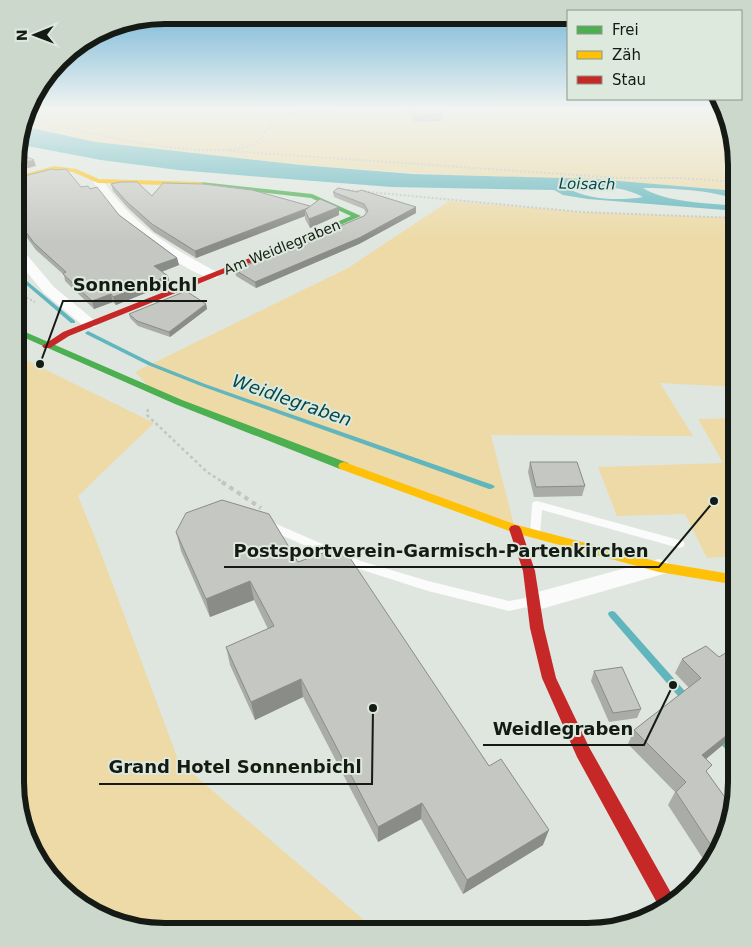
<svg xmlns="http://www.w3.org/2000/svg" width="752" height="947" viewBox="0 0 752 947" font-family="'DejaVu Sans',sans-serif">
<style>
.green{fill:#eddaa7}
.water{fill:#61b5bd;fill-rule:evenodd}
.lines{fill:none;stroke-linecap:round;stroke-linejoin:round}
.stream{fill:#61b5bd;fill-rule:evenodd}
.path-far2{stroke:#c2c5c2;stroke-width:2;stroke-dasharray:2 2;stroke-linecap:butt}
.path-far1{stroke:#c2c5c2;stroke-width:2.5;stroke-dasharray:3 3;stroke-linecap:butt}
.path{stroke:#c2c5c2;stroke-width:4;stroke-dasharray:4.5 4.5;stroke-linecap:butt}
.lane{fill:#fafbfa;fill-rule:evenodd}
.street{fill:#fafbfa;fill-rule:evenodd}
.fast{fill:#4caf50;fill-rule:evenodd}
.slow{fill:#ffc107;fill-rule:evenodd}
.jam{fill:#c62828;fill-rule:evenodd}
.wall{fill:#a9aca7}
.shaded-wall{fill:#8a8c88}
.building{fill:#c5c8c2;stroke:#8a8c88}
.labels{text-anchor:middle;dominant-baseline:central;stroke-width:4;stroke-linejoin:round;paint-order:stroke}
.far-street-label{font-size:14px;fill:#151a15;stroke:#dce9dc}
.far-water-label{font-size:15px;font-style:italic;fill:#014850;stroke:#dce9dc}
.water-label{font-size:18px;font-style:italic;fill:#014850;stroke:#dce9dc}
.rim{fill:none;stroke:#151a15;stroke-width:6}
.leader{fill:none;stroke:#151a15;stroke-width:2}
.callout-dot{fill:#151a15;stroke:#dce9dc;stroke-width:2}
.callout-label{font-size:18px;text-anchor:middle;font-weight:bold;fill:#151a15;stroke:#dce9dc;stroke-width:4;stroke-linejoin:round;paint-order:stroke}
</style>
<rect width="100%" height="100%" fill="#dfe6df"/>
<path class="green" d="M 29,108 L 722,108 L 737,164 L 737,191 L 596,179 L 571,180 L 414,173 L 302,165 L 96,142 L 23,124 Z
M 449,201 L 581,212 L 737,218 L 737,387 L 660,383 L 693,436 L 491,435 L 515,529 L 154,392 L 135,372 L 348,268 Z
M 16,355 L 154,423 L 78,496 L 98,545 L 179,762 L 378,932 L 155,932 L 82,907 L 35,857 L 15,783 Z
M 737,418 L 737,556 L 707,558 L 685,514 L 617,516 L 598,467 L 723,463 L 698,419 Z"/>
<path class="water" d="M 23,126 L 96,142 L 301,165 L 413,174 L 596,179 L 737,191 L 737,200 C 715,190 667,188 643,188 C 667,203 709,203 737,206 L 737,211 L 588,199 L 563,195 L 554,190 L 392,187 L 262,177 L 178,170 L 101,160 L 17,144 ZM 591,186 C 609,187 627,188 643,197 C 620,201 588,200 567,188 Z"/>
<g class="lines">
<path class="stream" d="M 16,272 L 75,321 L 75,323 L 71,323 L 16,276 Z
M 88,331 L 152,363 L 205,384 L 493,485 L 495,487 L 491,489 L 489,489 L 201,386 L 148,365 L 86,334 L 85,333 Z
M 612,611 L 615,612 L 691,698 L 693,701 L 691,704 L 688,705 L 685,704 L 609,616 L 608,614 L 609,612 Z
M 720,733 L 723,734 L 737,748 L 737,760 L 734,758 L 717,740 L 715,737 L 717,734 Z"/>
<path class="path-far2" d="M 278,114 L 368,108
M 25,118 C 75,130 207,163 252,145 C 261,141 267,130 272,122
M 229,151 L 619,178 L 681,178 L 737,182
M 348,190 L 581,212 L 737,218
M 16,292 L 35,302"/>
<path class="path-far1" d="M 148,409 L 147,415 L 207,472 L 224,483"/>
<path class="path" d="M 222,482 L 261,508"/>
<path class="lane" d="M 537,501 L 679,540 L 683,541 L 685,544 L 683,547 L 679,548 L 542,510 L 540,534 L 539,537 L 531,537 L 530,534 L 532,505 L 533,502 Z
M 265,519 L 361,561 L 428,581 L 509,601 L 531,597 L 535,599 L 537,602 L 535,605 L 509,611 L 428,591 L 353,567 L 261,526 L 260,523 L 261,520 Z"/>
<path class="street" d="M 98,178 L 102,179 C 133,225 168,246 217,272 L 219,275 L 217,278 C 198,283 128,228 115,213 C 106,203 99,192 93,181 Z
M 16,247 L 21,248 L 54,287 L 95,321 L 97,324 L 95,327 L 85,327 L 44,293 L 16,259 Z
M 659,559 L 667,561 L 670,567 L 667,573 L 534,611 L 526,608 L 523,602 L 526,596 L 534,593 Z"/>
<path class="fast" d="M 201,182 L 312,194 L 361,216 L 273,254 L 269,252 L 270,250 L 351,216 L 311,198 L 199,185 L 199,183 Z
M 16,328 L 182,400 L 348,463 L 350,466 L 348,469 L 340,469 L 175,404 L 16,334 Z"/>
<path class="slow" d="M 55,166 L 76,169 L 99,179 L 201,182 L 204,184 L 201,186 L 98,183 L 73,172 L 55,170 L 16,180 L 16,176 Z
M 344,462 L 517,525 L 659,562 L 737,575 L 737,585 L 659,572 L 515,533 L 340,469 L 338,466 L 340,463 Z"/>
<path class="jam" d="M 270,250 L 277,252 L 69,336 L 50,348 L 44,348 L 42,346 L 63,332 Z
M 515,525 L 519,526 L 521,529 L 535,571 L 544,628 L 556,678 L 589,747 L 675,900 L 662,912 L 577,757 L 542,678 L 530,628 L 523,571 L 509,529 L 511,526 Z"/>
</g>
<path class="wall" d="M 405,108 L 437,108 L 443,114 L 442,121 L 415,122 Z
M 16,178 L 90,189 L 119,215 L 177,258 L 179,265 L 162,272 L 170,283 L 116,305 L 113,302 L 94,309 L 65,281 L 64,275 L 36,250 L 22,231 L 20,231 L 16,224 Z
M 111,184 L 152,196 L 310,206 L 339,207 L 339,215 L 310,228 L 305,219 L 305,216 L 196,258 L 154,232 L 128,208 L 113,191 Z
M 333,192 L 416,213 L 359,244 L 256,288 L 236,276 L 235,270 L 364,216 L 366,213 L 364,209 L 334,197 Z
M 206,304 L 207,309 L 170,337 L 138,326 L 130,318 L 129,314 Z
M 530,462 L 585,486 L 582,496 L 534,497 L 528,472 Z
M 176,532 L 298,562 L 489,766 L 543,845 L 463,894 L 421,819 L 378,842 L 303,697 L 255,720 L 230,665 L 226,647 L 268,629 L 254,600 L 210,617 L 181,551 Z
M 706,646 L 737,733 L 706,759 L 707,773 L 732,807 L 712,865 L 709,868 L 668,805 L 675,792 L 628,744 L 634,730 L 689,688 L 675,673 L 682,659 Z
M 594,671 L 641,709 L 637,718 L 609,722 L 591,681 Z"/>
<path class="shaded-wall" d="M 34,160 L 36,166 L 16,171 L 16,164 Z
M 311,207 L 305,210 L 305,216 L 196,258 L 195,251 Z
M 339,207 L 339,215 L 310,228 L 309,219 Z
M 416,207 L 416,213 L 359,244 L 256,288 L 255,282 Z
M 17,224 L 20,224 L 22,231 L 20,231 Z
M 177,258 L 179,265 L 155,274 L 154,266 Z
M 168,276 L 170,283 L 116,305 L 113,297 Z
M 111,294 L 113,302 L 94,309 L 92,301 Z
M 206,304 L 207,309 L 170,337 L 169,332 Z
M 250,581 L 254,600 L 210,617 L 206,599 Z
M 301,679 L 303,697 L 255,720 L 251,702 Z
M 737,727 L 737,733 L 694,769 L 702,755 Z
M 422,803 L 421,819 L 378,842 L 378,827 Z
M 549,830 L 543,845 L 463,894 L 467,880 Z"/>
<path class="building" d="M 409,108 L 437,108 L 443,114 L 415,116 Z
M 23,155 L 34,160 L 16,164 L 16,157 Z
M 52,169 L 56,170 L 66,169 L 81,187 L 88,186 L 90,189 L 97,187 L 119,215 L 177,258 L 154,266 L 168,276 L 113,297 L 111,294 L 92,301 L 63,274 L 66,272 L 34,243 L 20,224 L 17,224 L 16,222 L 16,178 Z
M 120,182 L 137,182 L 152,196 L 163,183 L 203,184 L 252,190 L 310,206 L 308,208 L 195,251 L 152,224 L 126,201 L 111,184 Z
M 338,188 L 357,192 L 361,190 L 416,207 L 359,238 L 255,282 L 235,270 L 364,216 L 368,211 L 364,204 L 333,192 Z
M 320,199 L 339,207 L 309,219 L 305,210 Z
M 186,291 L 206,304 L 169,332 L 137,321 L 129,314 Z
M 530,462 L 577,462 L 585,486 L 536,487 Z
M 222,500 L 269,514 L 298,562 L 342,546 L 489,766 L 501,759 L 549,830 L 467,880 L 422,803 L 378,827 L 301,679 L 251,702 L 226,647 L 274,626 L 250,581 L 206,599 L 176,532 L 186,513 Z
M 706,646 L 719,657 L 737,646 L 737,727 L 702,755 L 712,765 L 706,771 L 732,807 L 716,853 L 676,792 L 686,782 L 634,730 L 701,678 L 682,659 Z
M 622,667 L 641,709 L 613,713 L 594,671 Z
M 560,924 L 565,932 L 548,932 Z"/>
<linearGradient id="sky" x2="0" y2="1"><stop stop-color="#72b4d7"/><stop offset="0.45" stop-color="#f1f4f1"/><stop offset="1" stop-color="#f1f4f1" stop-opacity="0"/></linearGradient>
<rect width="752" height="241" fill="url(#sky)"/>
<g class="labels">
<g class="far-street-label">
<text transform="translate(282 247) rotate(-22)">Am Weidlegraben</text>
</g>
<g class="far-water-label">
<text transform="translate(587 184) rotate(1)">Loisach</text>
</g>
<g class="water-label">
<text transform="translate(292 400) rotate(19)">Weidlegraben</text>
</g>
</g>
<path d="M0 0H752V947H0ZM165 24H587A141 141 0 0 1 728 165V782A141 141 0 0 1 587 923H165A141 141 0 0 1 24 782V165A141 141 0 0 1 165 24Z" fill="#ccd8cc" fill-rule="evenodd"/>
<path class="rim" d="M165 24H587A141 141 0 0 1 728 165V782A141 141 0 0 1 587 923H165A141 141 0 0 1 24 782V165A141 141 0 0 1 165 24Z"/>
<path class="leader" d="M40 364L63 301H207M714 501L659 567H224M673 685L644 745H483M373 708L372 784H99"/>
<g class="callout-dot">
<circle cx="40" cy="364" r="5"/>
<circle cx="714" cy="501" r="5"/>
<circle cx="673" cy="685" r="5"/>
<circle cx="373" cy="708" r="5"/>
</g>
<g class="callout-label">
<text x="135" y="291">Sonnenbichl</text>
<text x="441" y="557">Postsportverein-Garmisch-Partenkirchen</text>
<text x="563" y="735">Weidlegraben</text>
<text x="235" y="773">Grand Hotel Sonnenbichl</text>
</g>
<rect x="567" y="10" width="175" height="90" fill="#dce9dc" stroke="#8c968c"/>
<rect x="577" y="26" width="25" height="8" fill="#4caf50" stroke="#8c968c"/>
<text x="612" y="35" font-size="15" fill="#151a15">Frei</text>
<rect x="577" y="51" width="25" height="8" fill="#ffc107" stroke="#8c968c"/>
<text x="612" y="60" font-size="15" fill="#151a15">Zäh</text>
<rect x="577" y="76" width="25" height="8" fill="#c62828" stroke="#8c968c"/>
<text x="612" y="85" font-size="15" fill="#151a15">Stau</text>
<g transform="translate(35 35) rotate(269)" stroke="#dce9dc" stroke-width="4" paint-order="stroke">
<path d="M0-4L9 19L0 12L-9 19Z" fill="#151a15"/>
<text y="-8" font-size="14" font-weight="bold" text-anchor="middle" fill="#151a15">N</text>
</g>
</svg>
